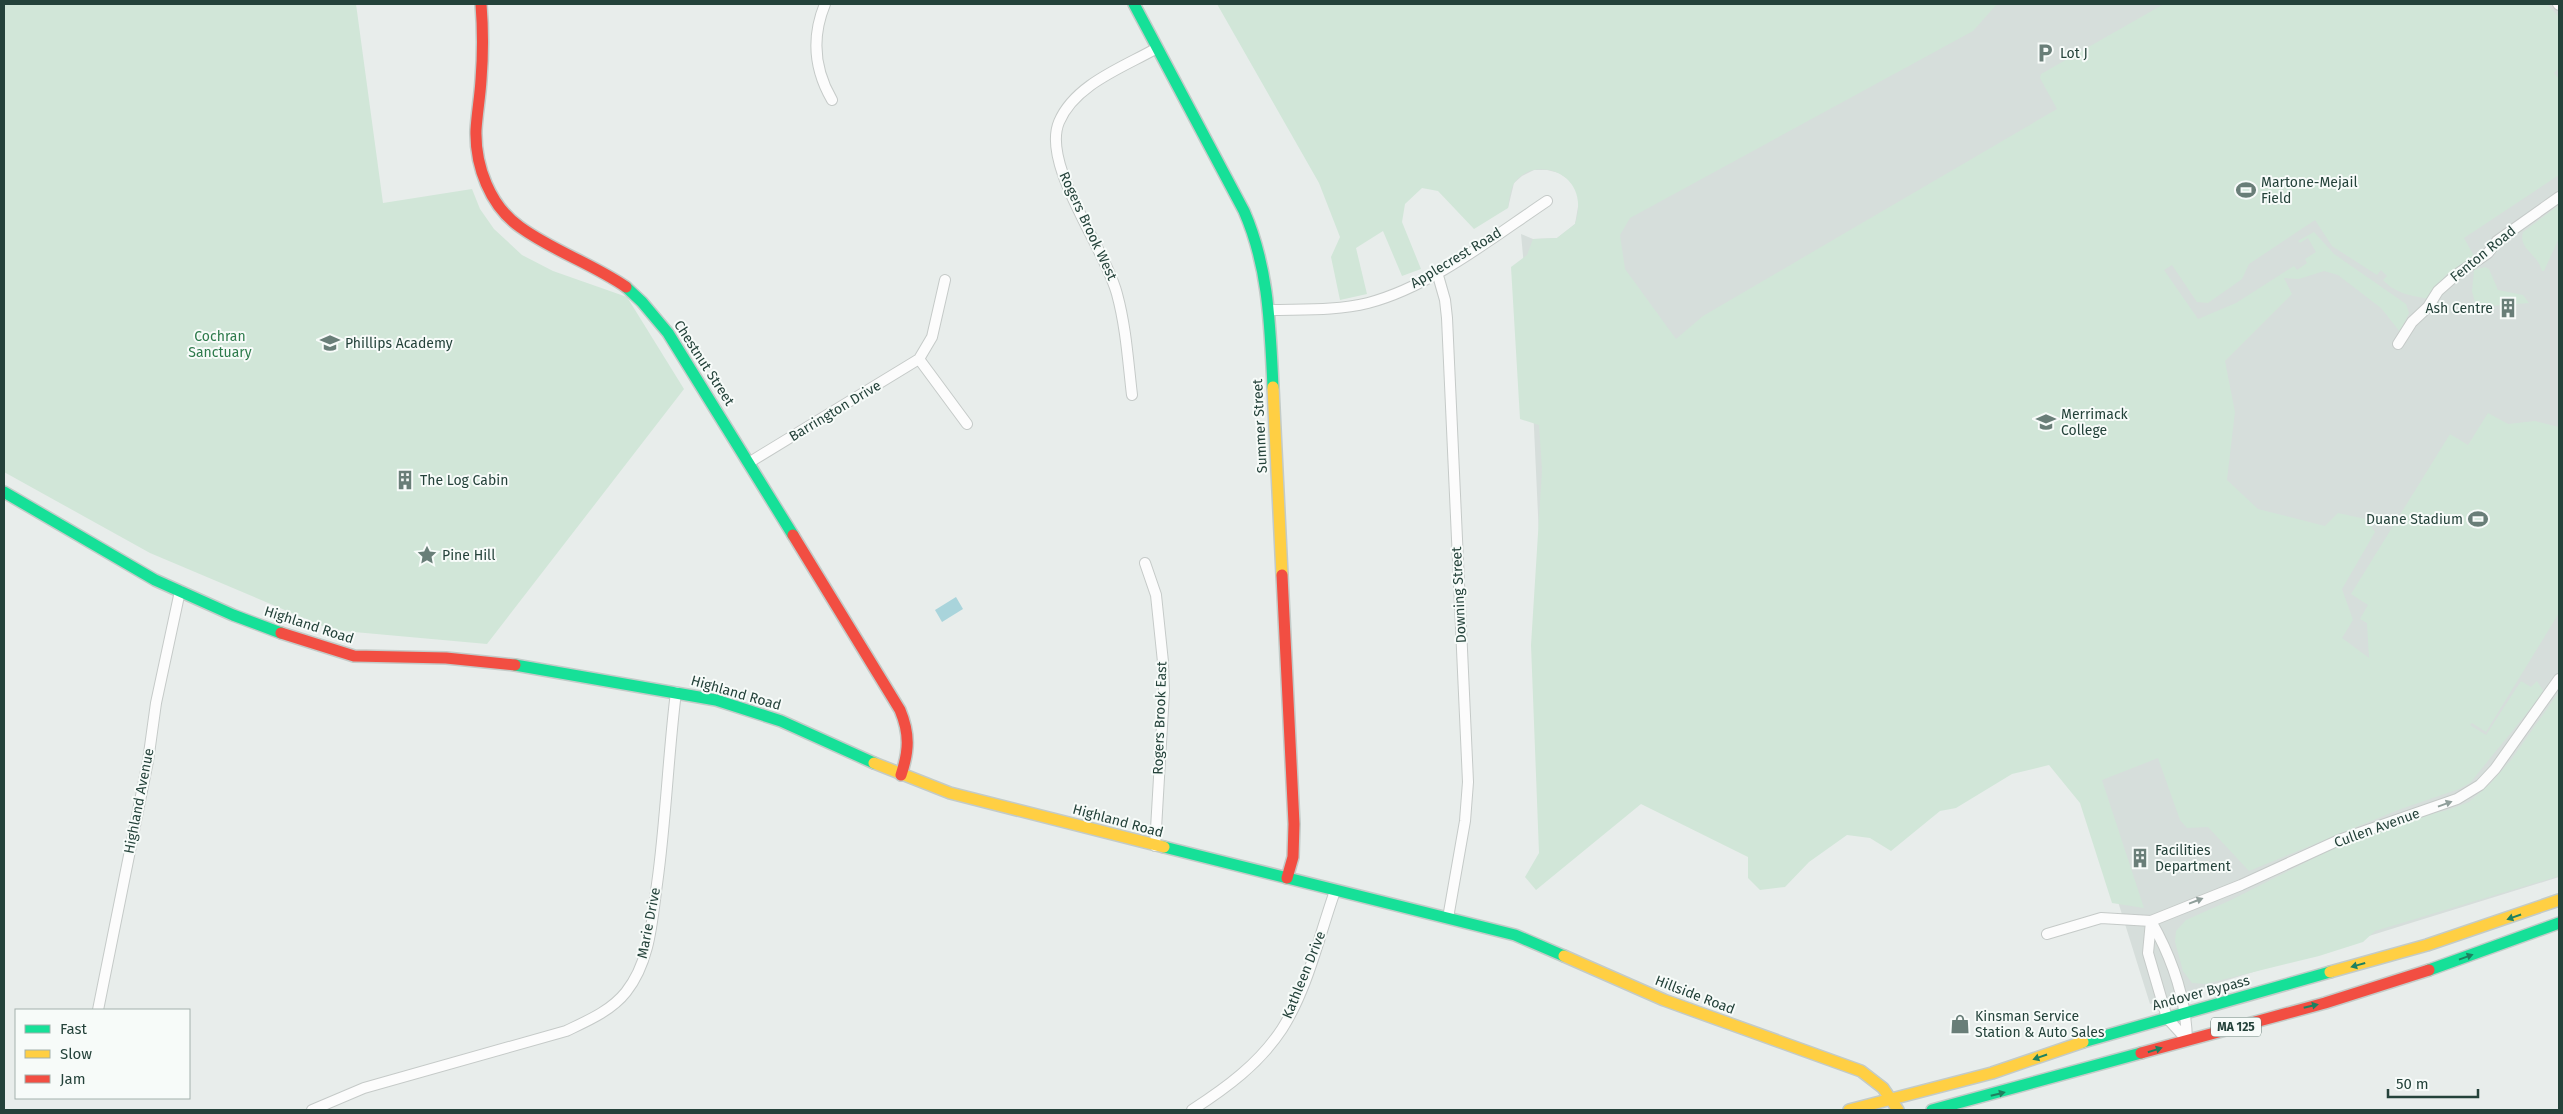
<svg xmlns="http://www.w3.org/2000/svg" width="2563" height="1114" viewBox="0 0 2563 1114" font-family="'Fira Sans',sans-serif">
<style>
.built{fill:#d6dedb}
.green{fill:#d1e6d8}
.water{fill:#a9d4db}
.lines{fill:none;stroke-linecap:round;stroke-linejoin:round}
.street-casing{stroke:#c5cac8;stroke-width:12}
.fast-casing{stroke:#c3cbc8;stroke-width:14}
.slow-casing{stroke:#c3cbc8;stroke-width:14}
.jam-casing{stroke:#c3cbc8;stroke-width:14}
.street{stroke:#fcfcfc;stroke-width:10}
.fast{stroke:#16e098;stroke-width:11}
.slow{stroke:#ffcf43;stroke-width:11}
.jam{stroke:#f24e42;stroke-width:11}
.oneway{fill:#909f9b}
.oneway2{fill:#1e8160}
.labels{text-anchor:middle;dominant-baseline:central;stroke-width:4;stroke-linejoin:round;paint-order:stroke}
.shield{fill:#f7fbf9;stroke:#637a73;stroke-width:1}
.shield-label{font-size:12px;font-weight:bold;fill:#24423a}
.poi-label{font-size:14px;fill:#24423a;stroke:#f7fbf9;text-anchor:start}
.street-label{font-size:14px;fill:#24423a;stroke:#f7fbf9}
.park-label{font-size:14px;fill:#2d7a4b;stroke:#f7fbf9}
</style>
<rect width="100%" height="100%" fill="#e8edeb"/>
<path class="built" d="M 1346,4 L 2559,4 L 2559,877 L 2150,1004 L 2000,524 L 1554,860 L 1529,320 L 1521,234 L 1533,239 L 1557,238 L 1575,224 L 1579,201 L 1576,189 L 1568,179 L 1559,173 L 1547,170 L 1534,170 L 1522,176 L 1514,183 L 1508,208 Z"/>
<path class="green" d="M 4,4 L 356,4 L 383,203 L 472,189 L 480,209 L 494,229 L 522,255 L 553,271 L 627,297 L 684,389 L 487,644 L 332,630 L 150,553 L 4,472 Z
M 1217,4 L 1997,4 L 1973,31 L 1630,218 L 1620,235 L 1625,269 L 1676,339 L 1703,316 L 2057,109 L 2040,78 L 2041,74 L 2164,4 L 2547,4 L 2559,17 L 2559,68 L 2554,73 L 2559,79 L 2559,175 L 2464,238 L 2475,258 L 2446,275 L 2430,299 C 2412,296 2396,294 2383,280 L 2387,276 L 2381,270 L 2377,275 L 2332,246 L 2315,220 L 2249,264 L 2242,279 L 2208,303 L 2197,302 L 2172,265 L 2164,270 L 2198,319 L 2236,303 L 2294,266 L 2297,270 L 2307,263 L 2305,259 L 2316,252 L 2308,238 L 2300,243 L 2298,241 L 2314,232 L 2334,254 L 2406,304 L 2409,313 L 2400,332 L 2381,308 L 2338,275 L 2324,271 L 2299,279 L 2284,278 L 2292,294 L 2225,361 L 2235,412 L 2227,480 L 2258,509 L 2325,526 L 2338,513 L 2366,519 L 2375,532 L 2342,589 L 2353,620 L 2342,638 L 2369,658 L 2367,623 L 2360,619 L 2368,605 L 2351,594 L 2450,434 L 2468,445 L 2488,413 L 2508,424 L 2535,421 L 2559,427 L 2559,613 L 2486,732 L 2472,723 L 2470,725 L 2486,735 L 2521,681 L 2531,687 L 2537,681 L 2544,692 L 2470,783 L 2459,789 L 2398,810 L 2249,871 L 2208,827 L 2187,828 L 2180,820 L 2158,758 L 2102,780 L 2144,908 L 2112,903 L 2080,803 L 2049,765 L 2012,774 L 1956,808 L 1940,811 L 1891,851 L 1870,838 L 1847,835 L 1809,862 L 1785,887 L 1760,890 L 1748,878 L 1748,857 L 1641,804 L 1536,890 L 1525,877 L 1539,853 L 1531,645 L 1542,470 L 1539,425 L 1520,419 L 1511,267 L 1527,255 L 1533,239 L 1557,238 L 1575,224 C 1593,170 1530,154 1513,185 C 1510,192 1509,200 1508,208 L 1474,229 L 1438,191 L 1422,188 L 1405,204 L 1402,222 L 1421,269 L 1402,276 L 1383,231 L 1356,248 L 1367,294 L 1340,300 L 1331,257 L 1340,237 L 1319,183 Z
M 2559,205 L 2559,238 L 2544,271 L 2542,271 C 2537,252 2518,250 2523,232 Z
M 2485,267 L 2489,269 L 2498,290 L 2523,295 L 2529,303 L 2476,307 L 2472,291 L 2474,270 Z
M 2559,692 L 2559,876 L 2375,931 L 2363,942 L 2319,956 L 2205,984 L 2192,983 L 2183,971 L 2175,942 L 2176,931 L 2186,920 L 2231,900 L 2332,849 L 2410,819 L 2448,810 L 2469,802 L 2490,784 L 2511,760 Z"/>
<path class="water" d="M 956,597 L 963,609 L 942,622 L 935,610 Z"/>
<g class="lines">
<defs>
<path id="street" d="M 825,4 C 811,38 814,69 832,100
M 2558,4 L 2559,5
M 1437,272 L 1445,300 L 1447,318 L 1468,782 L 1465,821 L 1448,918
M 1269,310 C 1302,309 1336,311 1368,303 C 1432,286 1493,237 1547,201
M 2398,344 L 2412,322 L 2428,307 L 2438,291 L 2456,275 L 2488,253 L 2497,241 L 2559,197
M 919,359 L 967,424
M 1132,395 C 1128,361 1126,327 1117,294 C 1105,248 1041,165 1059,122 C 1075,84 1124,67 1157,48
M 750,462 L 919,359 L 932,337 L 945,280
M 1145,563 L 1156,595 L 1163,662 L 1164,692 L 1155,846
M 2151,921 C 2172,958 2186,997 2187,1040 L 2167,1018 L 2148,953 Z
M 2047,934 L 2101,918 L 2151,921 L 2241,885 L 2339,840 L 2457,799 L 2480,785 L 2495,769 L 2559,679
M 98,1010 L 148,761 L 156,703 L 180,591
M 312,1110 L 364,1088 L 566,1031 C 587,1021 611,1011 626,992 C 650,962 652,921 657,884 C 666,820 668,756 676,692
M 1192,1110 C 1226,1088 1259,1064 1282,1029 C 1308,988 1319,936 1335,891"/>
<path id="fast" d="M 1134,4 L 1244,211 C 1269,268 1270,326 1273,387
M 626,287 L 642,302 L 668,333 L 793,535
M 4,492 L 155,580 L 233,615 L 281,633
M 515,665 L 716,700 L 781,721 L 874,763
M 1164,847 L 1515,935 L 1564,956
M 2429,970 L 2559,923
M 2083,1042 L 2330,972
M 1932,1110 L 2141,1053"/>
<path id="slow" d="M 1273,387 L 1282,575
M 874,763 L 950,793 L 1164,847
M 1564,956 L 1664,1000 L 1861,1071 L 1883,1088 L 1898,1110
M 2330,972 L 2427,945 L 2559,900
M 1849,1110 L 1992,1073 L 2083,1042"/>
<path id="jam" d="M 481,4 C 483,29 483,55 481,80 C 480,97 477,113 476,130 C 475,166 490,206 520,227 C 553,251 593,264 626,287
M 793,535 L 900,710 C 910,734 909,751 901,775
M 1282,575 L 1294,824 L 1293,857 L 1287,878
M 281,633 L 354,656 L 446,658 L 515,665
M 2141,1053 L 2325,1003 L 2429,970"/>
</defs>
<use href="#street" class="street-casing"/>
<use href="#fast" class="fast-casing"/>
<use href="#slow" class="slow-casing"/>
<use href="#jam" class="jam-casing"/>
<use href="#street" class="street"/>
<use href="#fast" class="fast"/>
<use href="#slow" class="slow"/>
<use href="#jam" class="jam"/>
</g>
<defs><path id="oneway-solid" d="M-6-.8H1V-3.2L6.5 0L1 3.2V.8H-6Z" transform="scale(1.25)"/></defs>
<g class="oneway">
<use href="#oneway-solid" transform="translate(2445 804) rotate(-20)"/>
<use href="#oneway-solid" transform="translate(2196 901) rotate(-21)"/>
</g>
<g class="oneway2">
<use href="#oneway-solid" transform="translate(2514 917) rotate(161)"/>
<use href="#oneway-solid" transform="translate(2466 957) rotate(-20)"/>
<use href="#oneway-solid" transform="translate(2358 965) rotate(164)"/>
<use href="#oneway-solid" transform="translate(2311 1006) rotate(-13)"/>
<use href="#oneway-solid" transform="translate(2155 1050) rotate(-17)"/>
<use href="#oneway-solid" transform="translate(2040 1057) rotate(161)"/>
<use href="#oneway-solid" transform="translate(1998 1094) rotate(-14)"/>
</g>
<defs>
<symbol id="parking-bare" viewBox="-9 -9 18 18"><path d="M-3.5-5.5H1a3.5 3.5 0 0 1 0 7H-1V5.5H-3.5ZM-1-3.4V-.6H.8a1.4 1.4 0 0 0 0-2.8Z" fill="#697e78" stroke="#f7fbf9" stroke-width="2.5" paint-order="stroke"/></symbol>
<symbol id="stadium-bare" viewBox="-9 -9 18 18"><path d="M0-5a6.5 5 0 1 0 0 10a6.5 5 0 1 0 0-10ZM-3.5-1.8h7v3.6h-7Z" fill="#697e78" stroke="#f7fbf9" stroke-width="2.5" paint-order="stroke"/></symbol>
<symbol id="building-bare" viewBox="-9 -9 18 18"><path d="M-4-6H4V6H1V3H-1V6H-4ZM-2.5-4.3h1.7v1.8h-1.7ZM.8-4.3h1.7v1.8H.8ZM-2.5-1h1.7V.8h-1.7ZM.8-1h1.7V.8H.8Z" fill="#697e78" stroke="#f7fbf9" stroke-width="2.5" paint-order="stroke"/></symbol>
<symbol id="school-bare" viewBox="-9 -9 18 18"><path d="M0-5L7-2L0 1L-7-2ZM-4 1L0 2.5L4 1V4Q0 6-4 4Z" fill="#697e78" stroke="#f7fbf9" stroke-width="2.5" paint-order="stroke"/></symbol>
<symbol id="university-bare" viewBox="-9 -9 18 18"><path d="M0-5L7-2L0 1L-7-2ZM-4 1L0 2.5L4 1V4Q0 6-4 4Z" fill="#697e78" stroke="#f7fbf9" stroke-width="2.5" paint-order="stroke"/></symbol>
<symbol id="sight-bare" viewBox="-9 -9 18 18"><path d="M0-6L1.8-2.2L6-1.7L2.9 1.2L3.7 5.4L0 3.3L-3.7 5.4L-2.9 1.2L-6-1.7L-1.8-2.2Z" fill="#697e78" stroke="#f7fbf9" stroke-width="2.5" paint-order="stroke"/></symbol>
<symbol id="shop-bare" viewBox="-9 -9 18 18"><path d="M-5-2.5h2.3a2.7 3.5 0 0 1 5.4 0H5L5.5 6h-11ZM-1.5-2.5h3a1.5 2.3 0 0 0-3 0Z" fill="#697e78" stroke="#f7fbf9" stroke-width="2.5" paint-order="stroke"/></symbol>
</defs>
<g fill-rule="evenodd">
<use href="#parking-bare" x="2031" y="39" width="28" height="28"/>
<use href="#stadium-bare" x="2232" y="176" width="28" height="28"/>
<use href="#building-bare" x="2494" y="294" width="28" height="28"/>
<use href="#school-bare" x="316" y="329" width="28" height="28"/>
<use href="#university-bare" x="2032" y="408" width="28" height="28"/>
<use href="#building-bare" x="391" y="466" width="28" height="28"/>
<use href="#stadium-bare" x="2464" y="505" width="28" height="28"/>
<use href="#sight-bare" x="413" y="541" width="28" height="28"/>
<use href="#building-bare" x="2126" y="844" width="28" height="28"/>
<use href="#shop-bare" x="1946" y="1010" width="28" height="28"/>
</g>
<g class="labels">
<rect class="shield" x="2211" y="1017.5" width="50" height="19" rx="4"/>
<g class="shield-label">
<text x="2236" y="1027">MA 125</text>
</g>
<g class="poi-label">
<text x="2060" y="53">Lot J</text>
<text x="2261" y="182">Martone-Mejail<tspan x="2261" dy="16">Field</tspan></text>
<text x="2493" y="308" text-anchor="end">Ash Centre</text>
<text x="345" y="343">Phillips Academy</text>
<text x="2061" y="414">Merrimack<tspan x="2061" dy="16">College</tspan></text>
<text x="420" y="480">The Log Cabin</text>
<text x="2463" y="519" text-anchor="end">Duane Stadium</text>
<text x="442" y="555">Pine Hill</text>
<text x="2155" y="850">Facilities<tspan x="2155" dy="16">Department</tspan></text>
<text x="1975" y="1016">Kinsman Service<tspan x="1975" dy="16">Station &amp; Auto Sales</tspan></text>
</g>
<g class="street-label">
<text transform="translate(1088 226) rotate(65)">Rogers Brook West</text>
<text transform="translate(2483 254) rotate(-39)">Fenton Road</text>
<text transform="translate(1456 258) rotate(-31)">Applecrest Road</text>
<text transform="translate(704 363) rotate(57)">Chestnut Street</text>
<text transform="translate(835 411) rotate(-31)">Barrington Drive</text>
<text transform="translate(1260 426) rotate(-93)">Summer Street</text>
<text transform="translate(1459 595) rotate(-93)">Downing Street</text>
<text transform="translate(309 625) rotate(18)">Highland Road</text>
<text transform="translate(736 693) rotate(16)">Highland Road</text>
<text transform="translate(1160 718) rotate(-88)">Rogers Brook East</text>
<text transform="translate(139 801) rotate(-79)">Highland Avenue</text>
<text transform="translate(1118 821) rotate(15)">Highland Road</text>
<text transform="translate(2377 828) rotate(-20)">Cullen Avenue</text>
<text transform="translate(649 923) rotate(-79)">Marie Drive</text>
<text transform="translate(1304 975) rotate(-68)">Kathleen Drive</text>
<text transform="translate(2201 993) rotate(-15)">Andover Bypass</text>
<text transform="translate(1695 995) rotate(21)">Hillside Road</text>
</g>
<g class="park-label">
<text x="220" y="336">Cochran<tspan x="220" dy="16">Sanctuary</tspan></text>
</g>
</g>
<rect width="2563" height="1114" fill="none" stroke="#24423a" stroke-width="10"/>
<rect x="15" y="1009" width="175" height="90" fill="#f7fbf9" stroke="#a3b1ad"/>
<rect x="25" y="1025" width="25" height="8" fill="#16e098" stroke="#a3b1ad"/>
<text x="60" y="1034" font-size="15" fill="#24423a">Fast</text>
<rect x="25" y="1050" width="25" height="8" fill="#ffcf43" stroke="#a3b1ad"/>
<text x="60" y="1059" font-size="15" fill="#24423a">Slow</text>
<rect x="25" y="1075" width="25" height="8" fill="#f24e42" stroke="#a3b1ad"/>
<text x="60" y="1084" font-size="15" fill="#24423a">Jam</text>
<path d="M2388 1089v8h90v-8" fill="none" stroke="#24423a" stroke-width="2.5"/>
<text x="2396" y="1089" font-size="15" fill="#24423a" stroke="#f7fbf9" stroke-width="4" paint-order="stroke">50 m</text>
</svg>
